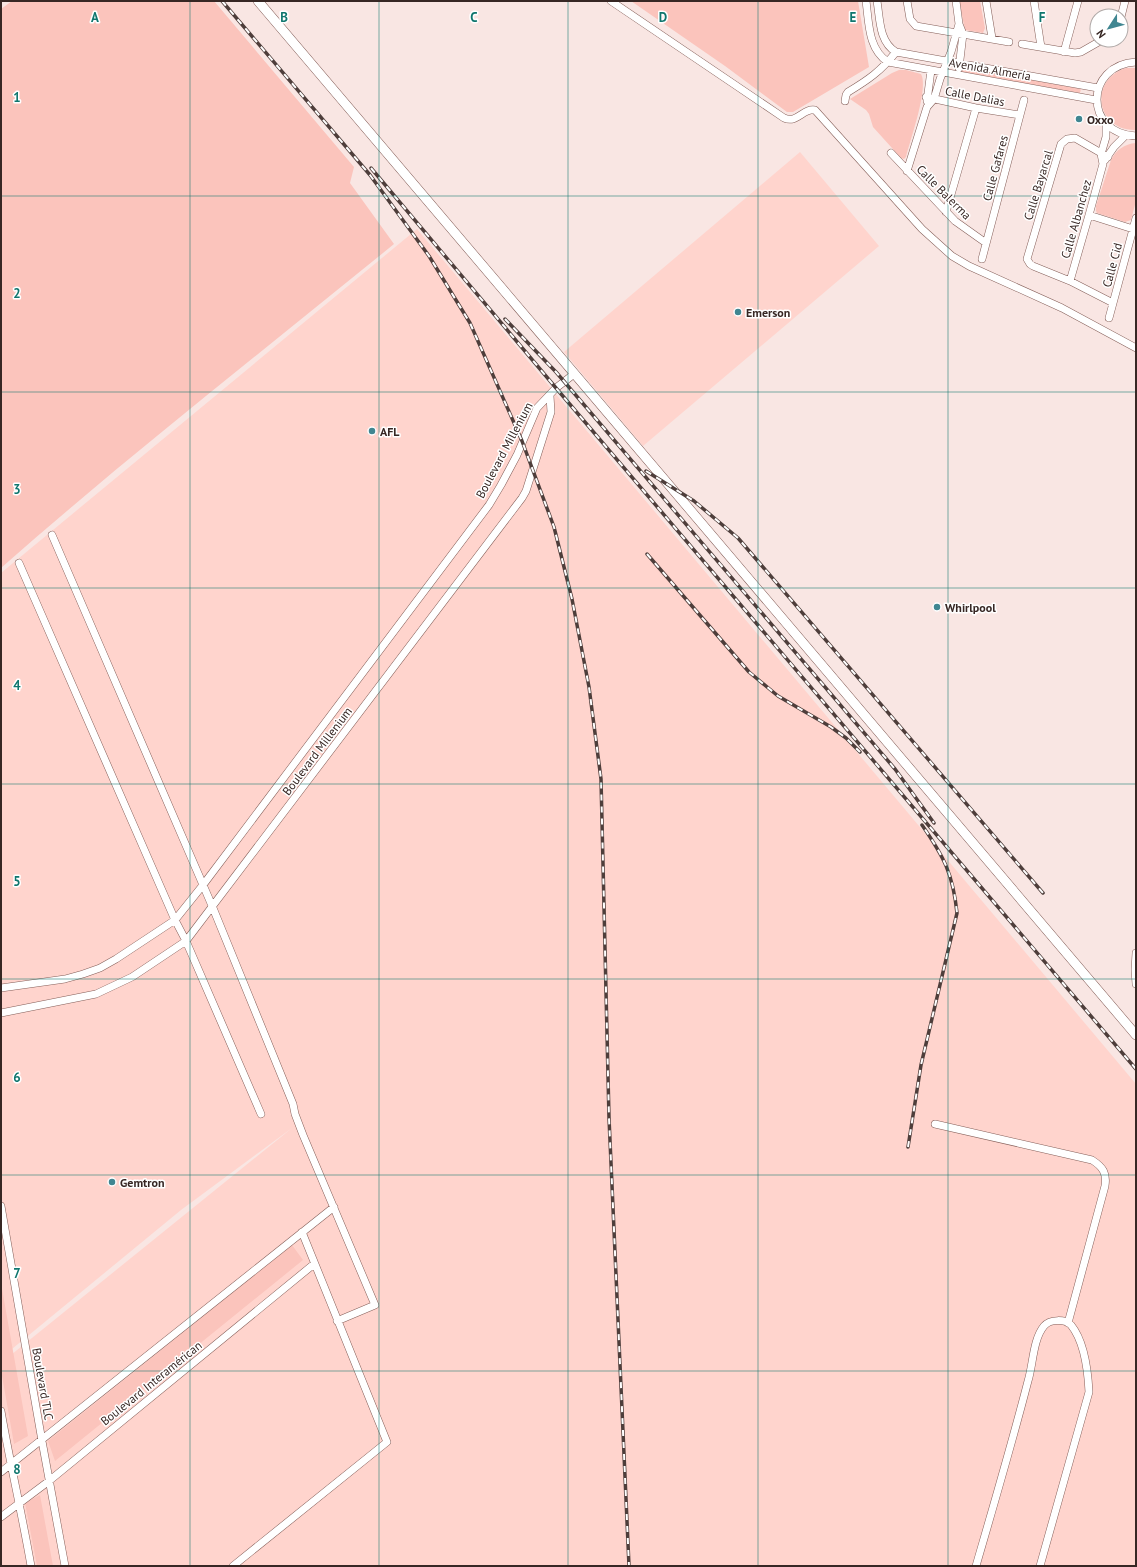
<svg xmlns="http://www.w3.org/2000/svg" width="1137" height="1567" viewBox="0 0 1137 1567" font-family="'PT Sans',sans-serif">
<style>
.built{fill:#ffd4cd}
.green{fill:#fbc4bc}
.lines{fill:none;stroke-linecap:round;stroke-linejoin:round}
.street-casing{stroke:#855f59;stroke-width:8}
.secondary-casing{stroke:#855f59;stroke-width:10}
.street{stroke:#fff;stroke-width:7}
.secondary{stroke:#fff;stroke-width:9}
.rail-casing{stroke:#4e3e3b;stroke-width:3.5}
.rail{stroke:#fff;stroke-width:2;stroke-dasharray:6;stroke-linecap:butt}
.grid{fill:none;stroke:#0f766e;stroke-width:1;stroke-opacity:0.55}
.poi-dot{fill:#408691;stroke:#fff;stroke-width:1.5}
.labels{text-anchor:middle;dominant-baseline:central;stroke-width:3;stroke-linejoin:round;paint-order:stroke}
.street-label{font-size:12px;fill:#372724;stroke:#fff}
.poi-label{font-size:12px;font-weight:bold;fill:#372724;stroke:#fff;text-anchor:start}
.grid-label{font-size:13px;text-anchor:middle;font-weight:bold;fill:#0f766e;stroke:#fff;stroke-width:3;stroke-linejoin:round;paint-order:stroke}
</style>
<rect width="100%" height="100%" fill="#f9e6e3"/>
<path class="built" d="M 800,152 L 879,246 L 643,446 L 564,352 Z
M 417,229 L 1136,1084 L 1136,1566 L 1,1566 L 1,1363 L 292,1128 L 181,1210 L 1,1358 L 1,573 Z"/>
<path class="green" d="M 12,1 L 214,1 L 354,167 L 350,183 L 394,244 C 263,351 128,456 1,568 L 1,9 Z
M 631,1 L 858,1 L 869,67 L 793,112 L 787,112 L 725,66 Z
M 959,1 L 980,1 L 985,28 L 983,33 L 965,30 Z
M 962,67 L 1081,89 L 1080,93 L 961,72 Z
M 1126,68 L 1136,68 L 1136,130 C 1096,131 1088,80 1126,68 Z
M 899,70 L 906,70 L 921,74 C 929,88 910,140 906,157 L 904,159 L 901,158 L 873,127 L 869,114 L 866,110 L 850,99 L 892,73 Z
M 1136,143 L 1136,201 L 1131,220 L 1125,222 L 1097,213 L 1096,211 L 1096,206 L 1111,160 C 1116,150 1124,144 1136,143 Z
M 292,1245 L 303,1260 L 55,1461 L 48,1441 Z
M 1,1283 L 28,1436 L 14,1444 L 1,1370 Z
M 40,1495 L 53,1566 L 37,1566 L 25,1503 Z"/>
<g class="lines">
<defs>
<path id="street" d="M 611,1 L 784,118 C 797,124 803,108 815,110 L 922,229 L 952,256 L 969,266 L 1062,308 L 1136,348
M 866,1 C 869,23 868,49 888,62 L 1096,100
M 877,1 C 880,19 879,42 896,52 L 1098,88
M 907,1 L 910,19 L 916,26 L 1009,42
M 956,1 L 959,24 L 963,34 L 959,68
M 986,1 L 992,38
M 1034,1 L 1041,47
M 1121,17 L 1125,1
M 1022,44 L 1075,53 L 1081,52 L 1102,40
M 1064,52 L 1078,1
M 1136,62 C 1084,65 1084,134 1136,136
M 926,97 L 976,108 L 1020,115
M 845,101 L 846,95 L 848,92 C 868,80 881,71 896,52
M 927,101 L 931,70
M 891,153 L 955,221 L 986,243
M 1108,157 L 1075,138 L 1067,139 L 1061,144 L 1027,259 L 1030,264 L 1033,266 L 1070,281 L 1113,303
M 1105,160 L 1114,147 L 1126,135
M 907,171 L 927,107 L 934,99 L 940,79 L 951,52 L 959,24
M 946,212 L 976,108
M 1089,215 L 1133,229
M 982,259 L 1024,100
M 1070,281 L 1089,215 L 1103,164 L 1101,154 L 1106,137 L 1106,124
M 1109,318 L 1136,218
M 52,535 L 213,908 L 293,1104 L 295,1114 L 303,1135 L 375,1305 L 337,1321
M 19,563 L 175,920 L 186,941 L 261,1114
M 1136,953 L 1135,970 L 1136,984
M 1,988 L 65,979 L 83,974 L 100,968 L 116,959 L 175,920 L 203,885 L 489,505 L 501,485 L 517,455 L 537,408 L 556,388 L 574,374
M 1,1013 L 96,994 L 132,977 L 186,941 L 522,498 L 526,491 L 551,412 L 550,396
M 935,1124 L 1092,1160 C 1103,1167 1107,1173 1105,1186 L 1068,1323
M 1,1206 L 42,1441 L 65,1566
M 1,1411 C 10,1463 22,1514 31,1566
M 1,1472 L 334,1207
M 1,1517 L 49,1481 L 314,1264
M 233,1566 L 387,1442 L 302,1232
M 976,1566 C 994,1504 1012,1443 1028,1381 C 1033,1365 1033,1339 1044,1326 C 1050,1319 1065,1319 1071,1325 C 1084,1341 1088,1372 1089,1392 L 1040,1566"/>
<path id="secondary" d="M 258,1 L 1136,1035"/>
</defs>
<use href="#street" class="street-casing"/>
<use href="#secondary" class="secondary-casing"/>
<use href="#street" class="street"/>
<use href="#secondary" class="secondary"/>
<defs>
<path id="rail" d="M 222,1 L 370,175 L 429,256 L 470,323 L 522,441 L 554,527 L 572,599 L 589,687 L 601,779 L 609,1118 L 629,1566
M 371,168 L 556,388 L 1136,1069
M 505,319 L 556,372 L 895,769 L 934,823
M 646,471 L 694,501 L 738,538 L 1043,893
M 647,554 L 749,672 L 778,696 L 831,727 L 846,738 L 860,752
M 908,1147 L 921,1065 L 957,913 C 953,874 944,857 922,825"/>
</defs>
<use href="#rail" class="rail-casing"/>
<use href="#rail" class="rail"/>
</g>
<path class="grid" d="M 190,1 L 190,1566M 379,1 L 379,1566M 568,1 L 568,1566M 758,1 L 758,1566M 948,1 L 948,1566M 1,196 L 1136,196M 1,392 L 1136,392M 1,588 L 1136,588M 1,784 L 1136,784M 1,979 L 1136,979M 1,1175 L 1136,1175M 1,1371 L 1136,1371"/>
<g class="poi-dot">
<circle cx="1079" cy="119" r="4"/>
<circle cx="738" cy="312" r="4"/>
<circle cx="372" cy="431" r="4"/>
<circle cx="937" cy="607" r="4"/>
<circle cx="112" cy="1182" r="4"/>
</g>
<g class="labels">
<g class="street-label">
<text transform="translate(990 69) rotate(10)">Avenida Almería</text>
<text transform="translate(975 96) rotate(11)">Calle Dalias</text>
<text transform="translate(995 168) rotate(-75)">Calle Gafares</text>
<text transform="translate(1038 185) rotate(-73)">Calle Bayarcal</text>
<text transform="translate(944 192) rotate(45)">Calle Balerma</text>
<text transform="translate(1076 219) rotate(-74)">Calle Albanchez</text>
<text transform="translate(1112 265) rotate(-75)">Calle Cid</text>
<text transform="translate(504 450) rotate(-62)">Boulevard Millenium</text>
<text transform="translate(317 751) rotate(-53)">Boulevard Millenium</text>
<text transform="translate(151 1383) rotate(-39)">Boulevard Interamérican</text>
<text transform="translate(43 1384) rotate(80)">Boulevard TLC</text>
</g>
<g class="poi-label">
<text x="1087" y="119">Oxxo</text>
<text x="746" y="312">Emerson</text>
<text x="380" y="431">AFL</text>
<text x="945" y="607">Whirlpool</text>
<text x="120" y="1182">Gemtron</text>
</g>
</g>
<g class="grid-label">
<text x="95" y="22">A</text>
<text x="284" y="22">B</text>
<text x="474" y="22">C</text>
<text x="663" y="22">D</text>
<text x="853" y="22">E</text>
<text x="1042" y="22">F</text>
<text x="17" y="102">1</text>
<text x="17" y="298">2</text>
<text x="17" y="494">3</text>
<text x="17" y="690">4</text>
<text x="17" y="886">5</text>
<text x="17" y="1082">6</text>
<text x="17" y="1278">7</text>
<text x="17" y="1474">8</text>
</g>
<rect width="1137" height="1567" fill="none" stroke="#372724" stroke-width="4"/>
<g transform="translate(1109 28) rotate(234)"><circle r="19" fill="#ffffff" stroke="#afa9a7"/>
<path d="M0-3L7 15L0 10L-7 15Z" fill="#408691"/>
<text y="-6" font-size="11" font-weight="bold" text-anchor="middle" fill="#372724">N</text>
</g>
</svg>
